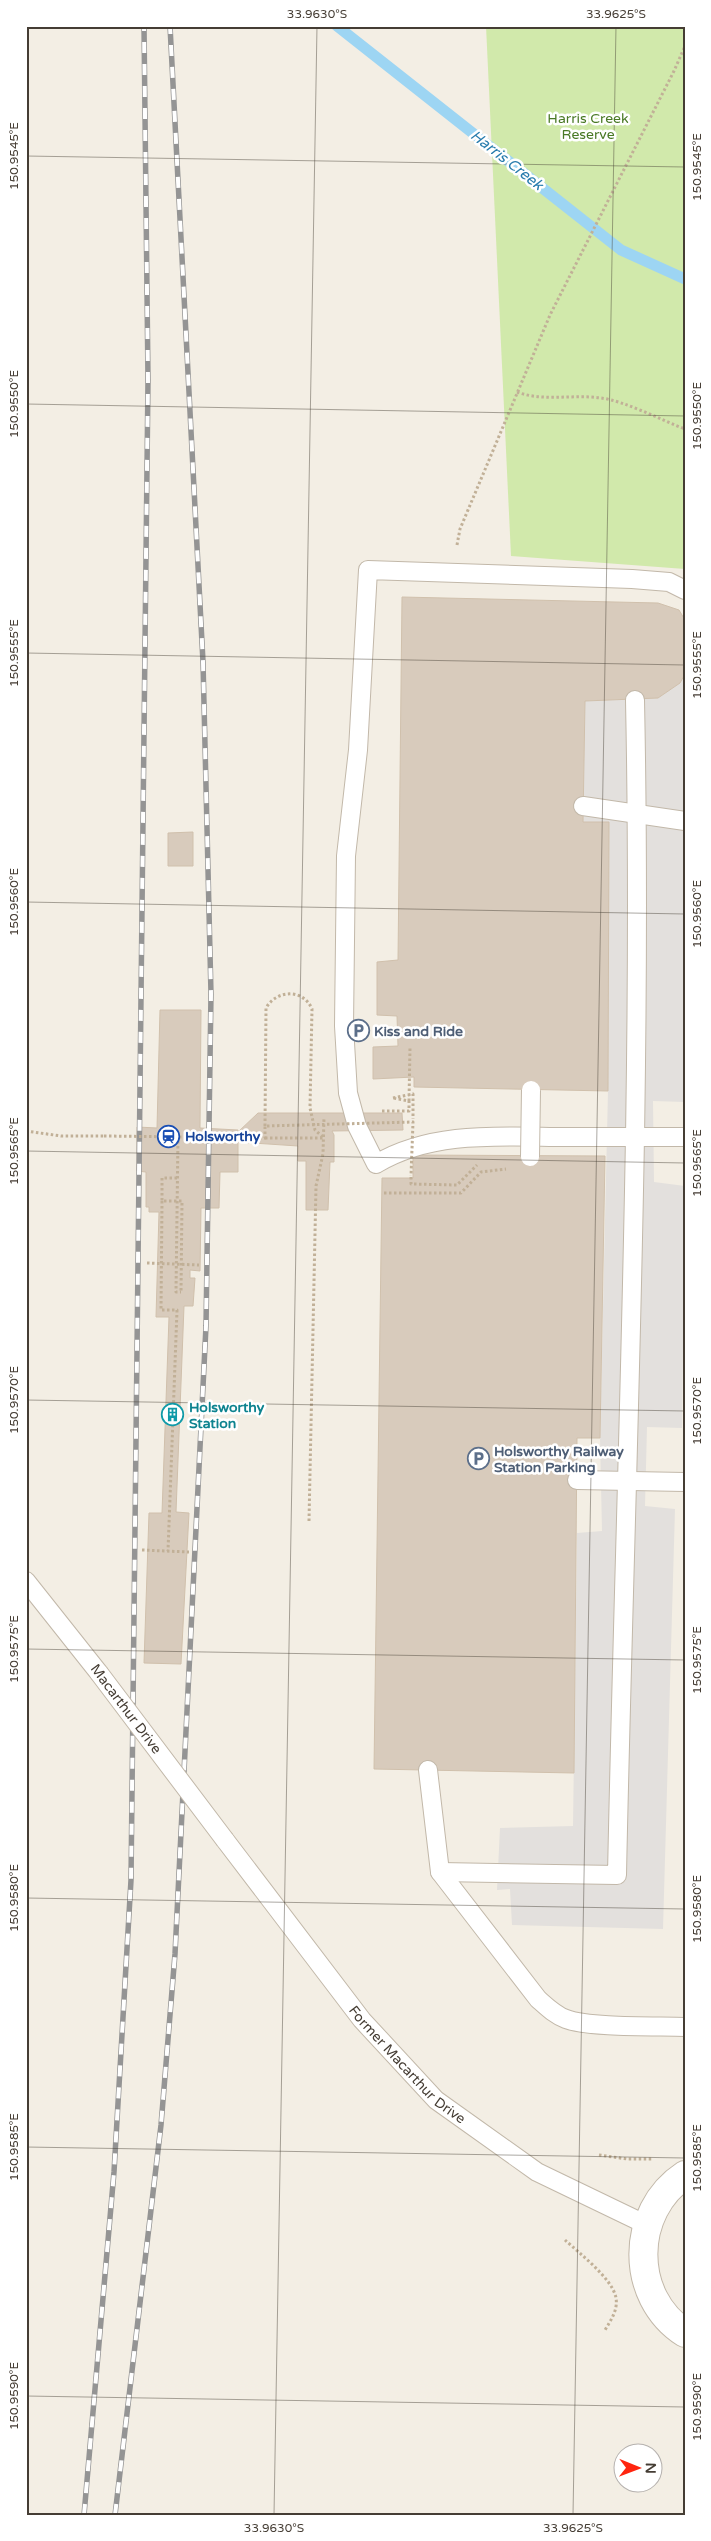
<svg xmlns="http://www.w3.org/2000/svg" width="711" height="2541" viewBox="0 0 711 2541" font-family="'Varela Round',sans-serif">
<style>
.green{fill:#d1e9ab}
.parking{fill:#e3e0dd}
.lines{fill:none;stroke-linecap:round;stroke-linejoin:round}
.stream{stroke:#9dd5f3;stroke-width:11}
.building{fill:#d8cbbc;stroke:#d0c0ac}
.service-casing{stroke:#c2b8a9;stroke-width:20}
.tertiary-casing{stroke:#c2b8a9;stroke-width:30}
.path{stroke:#c1b097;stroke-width:3;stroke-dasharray:2.5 2.5;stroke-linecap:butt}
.service{stroke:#fff;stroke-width:18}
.tertiary{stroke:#fff;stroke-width:28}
.rail-casing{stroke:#949494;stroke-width:5.5}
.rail{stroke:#fff;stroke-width:4;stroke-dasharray:11;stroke-linecap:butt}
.service-bridge-casing{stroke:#c2b8a9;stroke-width:20;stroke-linecap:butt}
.path-bridge{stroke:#c1b097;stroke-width:3;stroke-dasharray:2.5 2.5;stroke-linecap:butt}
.service-bridge{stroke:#fff;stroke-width:18}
.ticks{fill:none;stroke:#453d34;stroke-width:1;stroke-opacity:0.45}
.labels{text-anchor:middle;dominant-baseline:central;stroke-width:5;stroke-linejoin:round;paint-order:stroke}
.park-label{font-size:14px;fill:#497925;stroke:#fff}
.service-label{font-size:14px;font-weight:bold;fill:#4e5e75;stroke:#fff;text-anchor:start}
.transit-label{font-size:14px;font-weight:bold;fill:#164399;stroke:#fff;text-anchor:start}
.culture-label{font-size:14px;font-weight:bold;fill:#0d838f;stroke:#fff;text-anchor:start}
.street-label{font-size:14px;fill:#453d34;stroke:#fff}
.water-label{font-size:15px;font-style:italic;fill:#287cad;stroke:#fff}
.neatline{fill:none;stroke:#453d34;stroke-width:2}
.ticks-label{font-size:12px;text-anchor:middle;fill:#453d34}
</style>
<rect width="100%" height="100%" fill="#f3eee4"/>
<path class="green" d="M 486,26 L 685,26 L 685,569 L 511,556 Z"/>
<path class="parking" d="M 685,674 L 685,1102 L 653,1101 L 654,1182 L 685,1186 L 682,1428 L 647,1427 L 645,1506 L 675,1509 L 663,1929 L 512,1925 L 510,1889 L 497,1890 L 500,1828 L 573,1826 L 577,1533 L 602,1531 L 600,1438 L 608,1091 L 609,822 L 583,822 L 585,701 L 658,698 L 680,683 Z"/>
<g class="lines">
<path class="stream" d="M 337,26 L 621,250 L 685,279"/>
</g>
<path class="building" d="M 402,597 L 658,603 L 679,610 L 685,620 L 685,674 L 680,683 L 658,698 L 585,701 L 583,822 L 609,822 L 608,1091 L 414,1087 L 414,1077 L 373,1079 L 373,1047 L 398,1046 L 397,1016 L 377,1015 L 377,962 L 398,960 Z
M 193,832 L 193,866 L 168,866 L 168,833 Z
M 160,1010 L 201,1010 L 200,1128 L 238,1130 L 238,1132 L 258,1113 L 402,1113 L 403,1130 L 332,1131 L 334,1135 L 334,1162 L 330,1162 L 328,1210 L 306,1210 L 306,1161 L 298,1161 L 298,1146 L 238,1142 L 238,1172 L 220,1172 L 219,1208 L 201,1208 L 200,1271 L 190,1270 L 190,1278 L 195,1278 L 193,1306 L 184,1306 L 176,1512 L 189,1513 L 181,1664 L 144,1663 L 149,1513 L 162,1513 L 169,1317 L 156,1317 L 159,1212 L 149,1212 L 149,1207 L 146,1207 L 146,1172 L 137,1171 L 137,1127 L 157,1128 Z
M 413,1155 L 605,1156 L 600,1438 L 577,1438 L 574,1773 L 374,1769 L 382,1178 L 413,1178 Z"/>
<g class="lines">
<defs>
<g id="service">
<path d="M 685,590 L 669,582 L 632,579 L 368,570 L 358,750 L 346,856 L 344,1026 L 348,1093 L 357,1126 L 376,1164 C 429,1132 495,1136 555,1137 C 598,1137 641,1137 685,1137"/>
<path d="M 583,806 L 685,821"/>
<path d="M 577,1480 L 685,1482"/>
<path d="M 26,1581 L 99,1673"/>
<path d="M 428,1770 L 440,1872 L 538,1999 C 547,2007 555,2015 566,2019 C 590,2028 657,2026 685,2027"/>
<path id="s1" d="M 225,1840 L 362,2020 L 436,2100 L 537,2172 L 647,2225"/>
<path d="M 440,1872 L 617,1875 C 625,1483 643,1091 635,700"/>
</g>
<path id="tertiary" d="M 685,2175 C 630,2211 629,2297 685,2333"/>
</defs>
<use href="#service" class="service-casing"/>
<use href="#tertiary" class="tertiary-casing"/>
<path class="path" d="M 517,392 C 543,402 573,394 601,398 C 625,401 661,420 685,429
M 457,545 L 460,529 L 550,315 L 674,71 L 685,46
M 393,1098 L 413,1094 L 413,1119
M 409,1101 L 410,1047
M 382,1111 L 409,1111 L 409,1101 L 393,1098
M 265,1126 L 266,1008 C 276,990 303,988 312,1009 L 310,1108 L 315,1130 L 324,1138
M 26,1131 L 61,1136 L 104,1136
M 178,1136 L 176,1292 L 181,1292
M 265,1138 L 324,1138
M 411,1177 L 411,1184 L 457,1185 L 477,1165
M 384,1193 L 461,1193 L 481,1172 L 506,1169
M 162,1201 L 161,1310 L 177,1310 L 168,1551
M 147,1263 L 199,1265
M 309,1521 L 316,1186 L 323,1154 L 324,1117
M 142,1550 L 189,1552
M 599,2155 L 627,2159 L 653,2159
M 565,2240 C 579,2253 613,2279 616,2298 C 618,2310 611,2320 605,2330"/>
<use href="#service" class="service"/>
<use href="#tertiary" class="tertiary"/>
<defs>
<path id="rail" d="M 84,2515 L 114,2172 L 131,1880 L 148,380 L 144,26
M 115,2515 L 161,2125 L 175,1954 L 206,1326 L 211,994 L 203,662 L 170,26"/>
</defs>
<use href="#rail" class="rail-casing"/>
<use href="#rail" class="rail"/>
<defs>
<path id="service-bridge" d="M 530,1157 L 531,1090
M 99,1673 L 225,1840"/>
</defs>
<use href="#service-bridge" class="service-bridge-casing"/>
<path class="path-bridge" d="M 104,1136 L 265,1138 L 265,1126 L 413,1122 L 411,1176
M 177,1178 L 162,1178 L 162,1201 L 182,1201 L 181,1292"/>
<use href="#service-bridge" class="service-bridge"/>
</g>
<path class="ticks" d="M 26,156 L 685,167M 26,404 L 685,416M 26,653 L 685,665M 26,902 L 685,914M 26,1151 L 685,1163M 26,1400 L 685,1411M 26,1649 L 685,1660M 26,1898 L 685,1909M 26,2147 L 685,2158M 26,2396 L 685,2407M 274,2515 L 317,26M 573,2515 L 616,26"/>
<defs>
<symbol id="parking-ring" viewBox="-11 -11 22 22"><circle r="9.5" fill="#fff" stroke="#5c6f8a" stroke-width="1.5"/><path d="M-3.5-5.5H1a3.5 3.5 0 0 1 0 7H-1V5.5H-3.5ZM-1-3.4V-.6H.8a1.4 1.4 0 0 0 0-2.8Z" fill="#5c6f8a"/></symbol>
<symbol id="station-ring" viewBox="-11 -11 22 22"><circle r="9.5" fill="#fff" stroke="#1a4fb4" stroke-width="1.5"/><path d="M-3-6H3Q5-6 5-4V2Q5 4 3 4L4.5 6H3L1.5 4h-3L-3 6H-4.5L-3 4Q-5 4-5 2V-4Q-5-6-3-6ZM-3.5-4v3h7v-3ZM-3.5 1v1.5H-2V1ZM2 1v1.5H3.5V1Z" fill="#1a4fb4"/></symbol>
<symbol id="building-ring" viewBox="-11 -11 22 22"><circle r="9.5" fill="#fff" stroke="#0f9aa8" stroke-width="1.5"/><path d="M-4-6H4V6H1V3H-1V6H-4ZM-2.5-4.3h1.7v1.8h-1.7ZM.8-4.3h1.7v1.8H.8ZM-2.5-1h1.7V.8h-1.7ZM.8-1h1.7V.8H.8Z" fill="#0f9aa8"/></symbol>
</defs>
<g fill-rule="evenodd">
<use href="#parking-ring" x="346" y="1018" width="25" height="25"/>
<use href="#station-ring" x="156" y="1124" width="25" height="25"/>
<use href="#building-ring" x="160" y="1402" width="25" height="25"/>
<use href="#parking-ring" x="466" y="1446" width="25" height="25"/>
</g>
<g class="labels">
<g class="park-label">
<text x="588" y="118">Harris Creek<tspan x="588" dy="16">Reserve</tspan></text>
</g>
<g class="service-label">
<text x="374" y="1031">Kiss and Ride</text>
<text x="494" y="1451">Holsworthy Railway<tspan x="494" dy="16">Station Parking</tspan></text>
</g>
<g class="transit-label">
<text x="185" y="1136">Holsworthy</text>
</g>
<g class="culture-label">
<text x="189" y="1407">Holsworthy<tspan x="189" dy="16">Station</tspan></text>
</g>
<g class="street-label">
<text transform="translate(126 1709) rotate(53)">Macarthur Drive</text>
<text stroke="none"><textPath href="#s1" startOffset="290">Former Macarthur Drive</textPath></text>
</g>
<g class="water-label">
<text transform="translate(507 160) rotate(38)">Harris Creek</text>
</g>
</g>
<rect width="711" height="2541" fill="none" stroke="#ffffff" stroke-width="55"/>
<g transform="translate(638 2468) rotate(91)"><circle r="24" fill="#ffffff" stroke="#b5b1ae"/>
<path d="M0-4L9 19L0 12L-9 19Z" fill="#ff250f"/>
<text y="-8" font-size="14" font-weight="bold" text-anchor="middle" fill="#453d34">N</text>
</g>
<rect x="28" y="28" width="656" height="2486" class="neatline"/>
<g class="ticks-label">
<text x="317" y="18">33.9630°S</text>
<text x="616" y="18">33.9625°S</text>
<text transform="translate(14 156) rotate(-90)" y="4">150.9545°E</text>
<text transform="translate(697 167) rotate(-90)" y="4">150.9545°E</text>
<text transform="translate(14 404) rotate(-90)" y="4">150.9550°E</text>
<text transform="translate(697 416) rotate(-90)" y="4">150.9550°E</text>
<text transform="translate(14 653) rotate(-90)" y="4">150.9555°E</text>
<text transform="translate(697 665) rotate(-90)" y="4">150.9555°E</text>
<text transform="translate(14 902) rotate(-90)" y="4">150.9560°E</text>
<text transform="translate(697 914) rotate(-90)" y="4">150.9560°E</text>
<text transform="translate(14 1151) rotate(-90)" y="4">150.9565°E</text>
<text transform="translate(697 1163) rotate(-90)" y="4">150.9565°E</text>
<text transform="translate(14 1400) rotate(-90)" y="4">150.9570°E</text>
<text transform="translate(697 1411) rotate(-90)" y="4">150.9570°E</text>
<text transform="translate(14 1649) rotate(-90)" y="4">150.9575°E</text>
<text transform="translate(697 1660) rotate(-90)" y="4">150.9575°E</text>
<text transform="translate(14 1898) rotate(-90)" y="4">150.9580°E</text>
<text transform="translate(697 1909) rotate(-90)" y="4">150.9580°E</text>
<text transform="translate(14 2147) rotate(-90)" y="4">150.9585°E</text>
<text transform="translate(697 2158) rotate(-90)" y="4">150.9585°E</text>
<text transform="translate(14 2396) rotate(-90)" y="4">150.9590°E</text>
<text transform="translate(697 2407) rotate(-90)" y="4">150.9590°E</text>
<text x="274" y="2532">33.9630°S</text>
<text x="573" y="2532">33.9625°S</text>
</g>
</svg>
